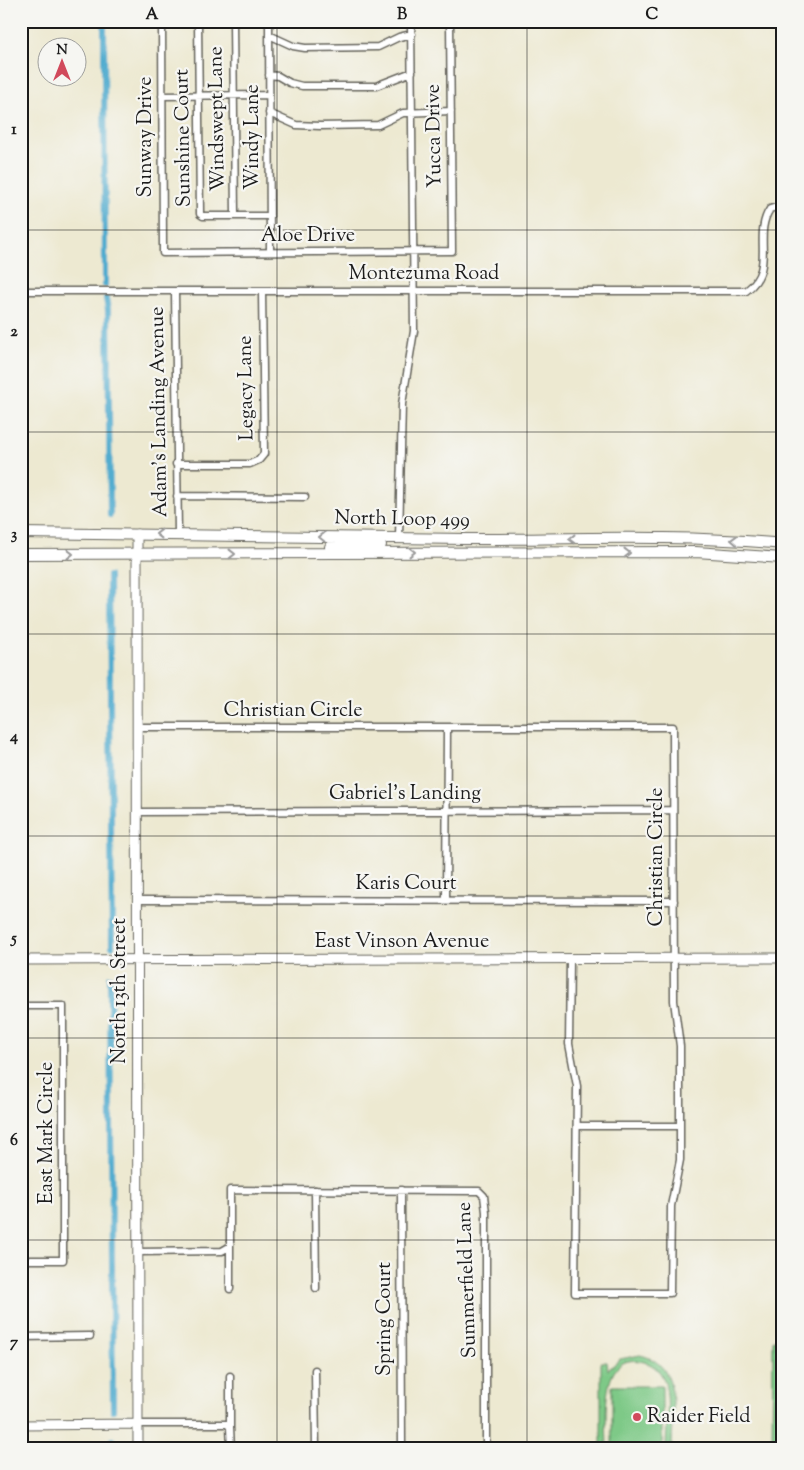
<svg xmlns="http://www.w3.org/2000/svg" width="804" height="1470" viewBox="0 0 804 1470" font-family="'Sorts Mill Goudy',serif">
<style>
.green{fill:#7ec987;stroke:#4d7252}
.lines{fill:none;stroke-linecap:round;stroke-linejoin:round}
.canal{stroke:#51accf;stroke-width:6}
.street-casing{stroke:#65645b;stroke-width:9}
.secondary-casing{stroke:#65645b;stroke-width:11}
.primary-casing{stroke:#65645b;stroke-width:12}
.street{stroke:#fff;stroke-width:6}
.secondary{stroke:#fff;stroke-width:9}
.primary{stroke:#fff;stroke-width:10}
.oneway{stroke:#999}
.grid{fill:none;stroke:#1c1c1c;stroke-width:1;stroke-opacity:0.55}
.poi-dot{fill:#d1495b;stroke:#f6f6f2;stroke-width:2}
.labels{text-anchor:middle;dominant-baseline:central;stroke-width:4.5;stroke-linejoin:round;paint-order:stroke}
.street-label{font-size:20px;fill:#1c1c1c;stroke:#f6f6f2}
.poi-label{font-size:20px;fill:#1c1c1c;stroke:#f6f6f2;text-anchor:start}
.neatline{fill:none;stroke:#1c1c1c;stroke-width:2}
.grid-label{font-size:16px;text-anchor:middle;font-weight:bold;fill:#1c1c1c}
</style>
<rect width="100%" height="100%" fill="#f6f6f2"/>
<filter id="ink" filterUnits="userSpaceOnUse"><feTurbulence type="fractalNoise" baseFrequency=".02" numOctaves="2"/><feDisplacementMap in="SourceGraphic" scale="10" xChannelSelector="R" yChannelSelector="G"/><feConvolveMatrix kernelMatrix="1 2 1 2 8 2 1 2 1" color-interpolation-filters="sRGB"/></filter>
<filter id="wash" filterUnits="userSpaceOnUse"><feTurbulence type="fractalNoise" baseFrequency=".0096" numOctaves="4" result="noise"/><feDisplacementMap in="SourceGraphic" scale="20" xChannelSelector="R" yChannelSelector="G"/><feGaussianBlur stdDeviation="1.12" result="paint"/><feColorMatrix in="noise" values="0 0 0 0 0 0 0 0 0 0 0 0 0 0 0 0 0 1.4 0 .05"/><feComposite in="paint" operator="in"/></filter>
<g filter="url(#wash)">
<rect width="100%" height="100%" fill="#ede9d1"/>
<path class="green" d="M 773,1340 L 783,1340 L 783,1445 L 772,1445 Z
M 640,1355 C 683,1364 672,1415 672,1449 L 666,1449 C 666,1430 670,1401 665,1383 C 662,1373 655,1365 644,1362 C 597,1349 607,1423 607,1449 L 601,1449 L 601,1362 L 607,1362 L 608,1370 L 620,1359 Z
M 612,1386 L 662,1386 L 662,1449 L 612,1449 Z"/>
<g class="lines">
<path class="canal" d="M 104,21 L 105,285
M 106,298 L 108,310 L 110,515
M 109,576 L 112,946
M 110,977 L 113,1410
M 112,1440 L 112,1449"/>
</g>
</g>
<g filter="url(#ink)">
<g class="lines">
<defs>
<path id="street" d="M 162,21 L 163,253 L 452,251 L 450,21
M 198,21 L 200,214 L 203,216 L 270,216
M 233,21 L 235,216
M 269,21 L 270,252
M 269,35 L 293,46 L 305,48 L 378,47 L 399,37 L 412,34
M 269,75 L 278,76 L 290,83 L 302,86 L 376,86 L 412,72
M 162,96 L 269,95
M 269,113 L 296,125 L 320,126 L 378,125 L 403,113 L 451,111
M 21,291 L 746,291 C 777,268 752,236 770,209 L 783,205
M 175,291 L 178,534
M 176,464 L 250,464 L 259,460 L 264,454 L 262,291
M 177,496 L 305,497
M 399,539 L 402,404 L 414,331 L 411,21
M 137,727 L 673,727 L 674,1001 L 680,1046 L 680,1160 L 671,1206 L 670,1293 L 575,1293 L 577,1086 L 569,1044 L 570,959
M 137,812 L 673,810
M 138,900 L 674,901
M 446,900 L 447,728
M 21,1006 L 63,1006 L 63,1260 L 21,1260
M 782,1117 L 783,1238
M 577,1126 L 680,1126
M 315,1190 L 316,1288
M 401,1190 L 402,1449
M 138,1252 L 222,1251 L 229,1247
M 230,1289 L 230,1190 L 479,1191 L 484,1196 L 486,1212 L 486,1449
M 21,1337 L 90,1336
M 315,1370 L 316,1449
M 139,1424 L 227,1424 L 230,1427 L 231,1449
M 230,1427 L 230,1376"/>
<path id="secondary" d="M 137,534 L 138,1449
M 21,960 L 783,958
M 21,1425 L 139,1424"/>
<path id="primary" d="M 21,533 C 169,534 317,538 465,539 C 571,539 678,534 783,544
M 330,547 L 381,545
M 21,554 L 696,552 L 783,558"/>
</defs>
<use href="#street" class="street-casing"/>
<use href="#secondary" class="secondary-casing"/>
<use href="#primary" class="primary-casing"/>
<use href="#street" class="street"/>
<use href="#secondary" class="secondary"/>
<use href="#primary" class="primary"/>
</g>
<defs><path id="oneway-chevron" d="M-2-3.5L2.5 0L-2 3.5" fill="none" stroke-width="1.6" stroke-linecap="round" stroke-linejoin="round" transform="scale(1.25)"/></defs>
<g class="oneway">
<use href="#oneway-chevron" transform="translate(159 534) rotate(180)"/>
<use href="#oneway-chevron" transform="translate(322 537) rotate(-179)"/>
<use href="#oneway-chevron" transform="translate(572 539) rotate(-180)"/>
<use href="#oneway-chevron" transform="translate(734 540) rotate(-177)"/>
<use href="#oneway-chevron" transform="translate(412 552)"/>
<use href="#oneway-chevron" transform="translate(627 553) rotate(-1)"/>
<use href="#oneway-chevron" transform="translate(70 554)"/>
<use href="#oneway-chevron" transform="translate(232 554)"/>
</g>
</g>
<path class="grid" d="M 277,21 L 277,1449M 527,21 L 527,1449M 21,230 L 783,230M 21,432 L 783,432M 21,634 L 783,634M 21,836 L 783,836M 21,1038 L 783,1038M 21,1240 L 783,1240"/>
<circle class="poi-dot" cx="637" cy="1417" r="5"/>
<g class="labels">
<g class="street-label">
<text transform="translate(218 119) rotate(-91)">Windswept Lane</text>
<text transform="translate(435 136) rotate(-91)">Yucca Drive</text>
<text transform="translate(146 137) rotate(-90)">Sunway Drive</text>
<text transform="translate(253 137) rotate(-90)">Windy Lane</text>
<text transform="translate(184 138) rotate(-91)">Sunshine Court</text>
<text x="308" y="236">Aloe Drive</text>
<text x="424" y="274">Montezuma Road</text>
<text transform="translate(247 388) rotate(-91)">Legacy Lane</text>
<text transform="translate(160 412) rotate(-91)">Adam's Landing Avenue</text>
<text transform="translate(402 520) rotate(1)">North Loop 499</text>
<text x="293" y="711">Christian Circle</text>
<text x="405" y="794">Gabriel's Landing</text>
<text transform="translate(657 857) rotate(-90)">Christian Circle</text>
<text x="406" y="884">Karis Court</text>
<text x="402" y="942">East Vinson Avenue</text>
<text transform="translate(120 991) rotate(-90)">North 13th Street</text>
<text transform="translate(47 1133) rotate(-90)">East Mark Circle</text>
<text transform="translate(468 1280) rotate(-92)">Summerfield Lane</text>
<text transform="translate(385 1319) rotate(-90)">Spring Court</text>
</g>
<g class="poi-label">
<text x="647" y="1417">Raider Field</text>
</g>
</g>
<rect width="804" height="1470" fill="none" stroke="#f6f6f2" stroke-width="55"/>
<g transform="translate(62 62)"><circle r="24" fill="#f6f6f2" stroke="#9f9f9c"/>
<path d="M0-4L9 19L0 12L-9 19Z" fill="#d1495b"/>
<text y="-8" font-size="14" font-weight="bold" text-anchor="middle" fill="#1c1c1c">N</text>
</g>
<rect x="28" y="28" width="748" height="1414" class="neatline"/>
<g class="grid-label">
<text x="152" y="19">A</text>
<text x="402" y="19">B</text>
<text x="652" y="19">C</text>
<text x="14" y="134">1</text>
<text x="14" y="336">2</text>
<text x="14" y="539">3</text>
<text x="14" y="741">4</text>
<text x="14" y="943">5</text>
<text x="14" y="1145">6</text>
<text x="14" y="1347">7</text>
</g>
</svg>
